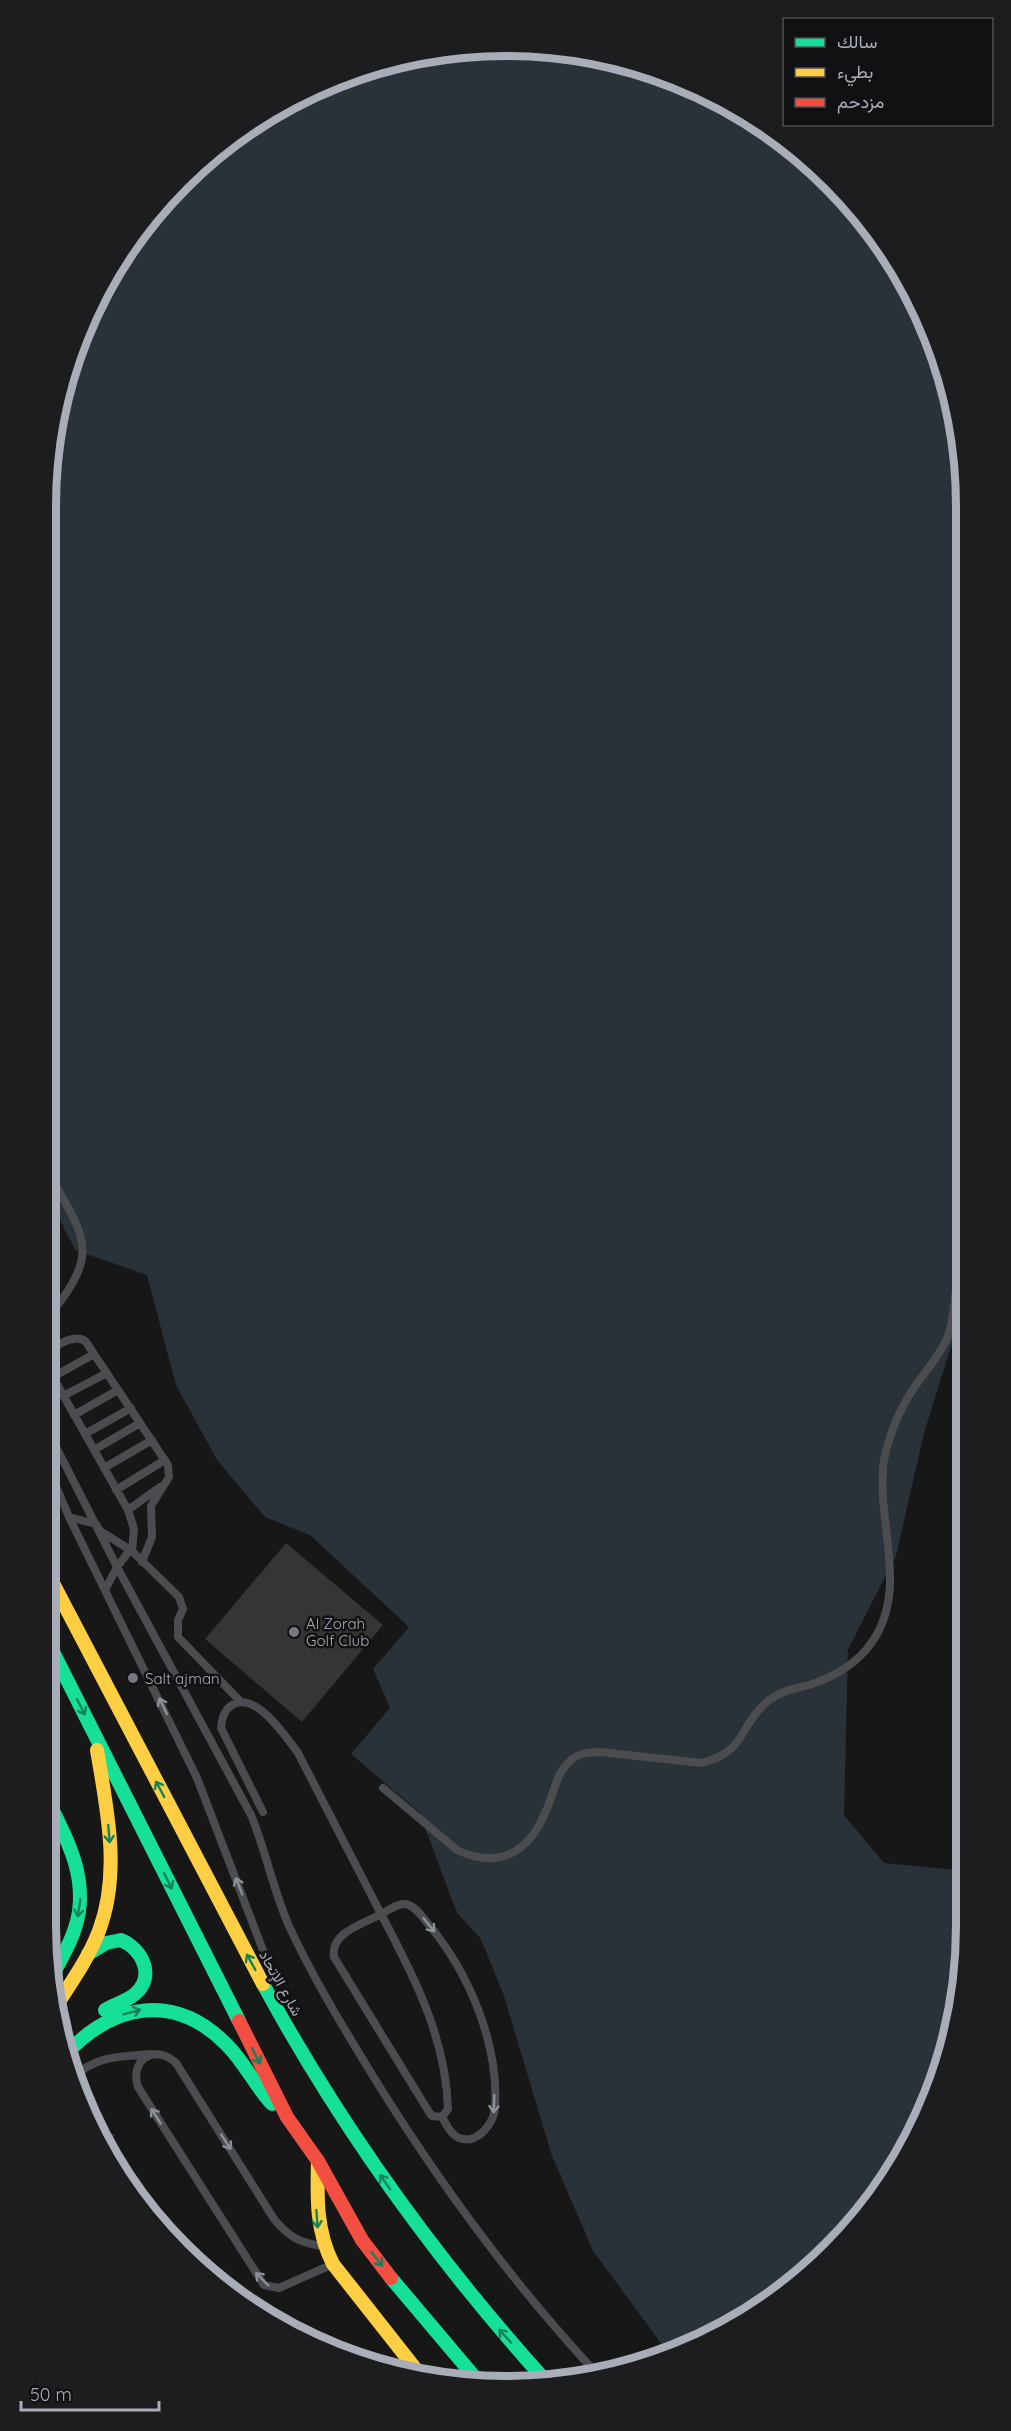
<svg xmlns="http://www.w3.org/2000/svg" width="1011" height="2431" viewBox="0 0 1011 2431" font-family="Quicksand,Vazirmatn,sans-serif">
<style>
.water{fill:#2a3239}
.building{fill:#353536}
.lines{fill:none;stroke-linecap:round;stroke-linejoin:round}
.lane{stroke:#4b4c50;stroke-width:8}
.fast{stroke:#16e098;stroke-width:14}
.slow{stroke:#ffcf43;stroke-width:14}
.jam{stroke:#f24e42;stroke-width:14}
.oneway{stroke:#8c9099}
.oneway2{stroke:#14835c}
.poi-dot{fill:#757880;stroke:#111113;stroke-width:2}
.labels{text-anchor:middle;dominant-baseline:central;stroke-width:5;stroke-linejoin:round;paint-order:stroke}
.poi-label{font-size:15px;fill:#a8adb8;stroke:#111113;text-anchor:start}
.street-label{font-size:15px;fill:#a8adb8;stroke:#111113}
.rim{fill:none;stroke:#a8adb8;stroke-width:8}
</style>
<rect width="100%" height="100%" fill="#171717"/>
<path class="water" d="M 475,46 L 565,49 L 653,69 L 762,123 L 852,202 L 931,329 L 962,445 L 964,1305 L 924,1433 L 896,1556 L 848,1649 L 844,1815 L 884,1863 L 956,1870 L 966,1925 L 942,2073 L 871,2206 L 809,2271 L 736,2324 L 666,2350 L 593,2251 L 552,2156 L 504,1996 L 481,1939 L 457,1913 L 419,1812 L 351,1754 L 390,1708 L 373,1669 L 409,1627 L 310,1535 L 265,1517 L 217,1460 L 176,1385 L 147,1275 L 75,1250 L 45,1190 L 45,506 L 69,358 L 107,276 L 159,202 L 225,140 L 302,93 L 386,61 Z"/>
<path class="building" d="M 286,1543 L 383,1625 L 302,1722 L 205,1639 Z
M 91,2122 L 115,2135 L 106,2153 Z"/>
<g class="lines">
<path class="lane" d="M 964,1067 L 964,1095
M 964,1145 C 961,1178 948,1209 964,1241
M 45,1166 C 84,1239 105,1249 45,1321
M 53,1377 L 94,1354
M 63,1396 L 107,1373
M 74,1415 L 118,1390
M 45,1425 L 117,1567 L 251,1815 C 266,1851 273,1890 289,1926 C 313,1978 343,2027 373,2076 C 439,2183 513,2284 599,2376
M 85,1434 L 131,1408
M 94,1450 L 140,1423
M 45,1460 L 69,1517 L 197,1778 L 274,1979
M 104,1468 L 152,1440
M 116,1490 L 165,1460
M 128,1510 L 160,1487
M 69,1517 L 96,1524 L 100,1531 L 132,1551 L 179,1597 L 183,1609 L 178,1620 L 178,1637 L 241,1702
M 132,1551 L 134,1529 L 128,1510 L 45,1363 C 46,1349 74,1331 86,1342 L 168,1465 L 169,1477 L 151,1506 L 152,1537 L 142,1562
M 105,1590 L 117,1567 L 130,1550
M 383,1788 L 457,1850 C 497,1869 528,1854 545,1813 C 553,1797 555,1776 568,1763 C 577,1753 588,1752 601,1752 L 701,1763 C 747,1752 738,1726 768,1701 C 780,1691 794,1689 809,1685 C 834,1677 857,1664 872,1642 C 911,1586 873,1517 885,1455 C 891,1430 901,1406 916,1385 C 927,1369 941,1354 948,1336 C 957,1311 951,1291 964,1265
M 263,1812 L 221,1728 C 222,1718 224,1709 234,1704 C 257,1693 286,1737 298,1753 L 381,1914 C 389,1910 398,1903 406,1904 C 416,1906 423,1918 429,1925 C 469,1973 499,2044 495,2107 C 494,2123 478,2145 459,2138 C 451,2135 446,2124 442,2117
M 381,1914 C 414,1976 446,2038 448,2109 L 442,2117 L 432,2116 L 429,2112 L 334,1957 C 330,1932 364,1924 381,1914 Z
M 72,2079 C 93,2056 122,2056 151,2054
M 321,2246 C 298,2242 289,2237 274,2219 L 176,2063 C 155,2043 129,2060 138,2087 L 264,2285 L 279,2288 L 331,2265"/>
<path class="fast" d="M 45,1636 L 239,2021
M 45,1795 C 66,1837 91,1880 75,1928 C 70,1945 60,1960 53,1975
M 88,1954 L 106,1943 L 121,1940 C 142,1949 156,1976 135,1994 C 127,2001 114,2004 105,2010
M 263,1984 C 341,2127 435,2258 544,2379
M 66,2054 C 114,2003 175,1992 227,2045 C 245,2063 255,2086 272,2104
M 391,2278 L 478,2381"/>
<path class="slow" d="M 45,1568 L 263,1984
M 58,2003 C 73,1980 89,1957 99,1931 C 121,1872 107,1810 97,1750
M 318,2161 C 317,2198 316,2231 333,2264 L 422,2377"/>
<path class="jam" d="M 239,2021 L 287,2117 L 318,2161 L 362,2240 L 391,2278"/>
</g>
<defs><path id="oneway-shaft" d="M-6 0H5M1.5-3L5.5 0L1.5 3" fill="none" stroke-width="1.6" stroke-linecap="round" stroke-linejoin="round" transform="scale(1.5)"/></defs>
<g class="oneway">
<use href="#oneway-shaft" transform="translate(163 1706) rotate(-116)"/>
<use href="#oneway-shaft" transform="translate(239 1886) rotate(-111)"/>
<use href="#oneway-shaft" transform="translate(429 1925) rotate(51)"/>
<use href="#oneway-shaft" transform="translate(494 2104) rotate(92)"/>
<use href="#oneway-shaft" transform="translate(156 2116) rotate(-122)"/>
<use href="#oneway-shaft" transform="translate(226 2142) rotate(58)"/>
<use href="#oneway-shaft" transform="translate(262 2279) rotate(-134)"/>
</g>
<g class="oneway2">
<use href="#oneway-shaft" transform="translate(81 1707) rotate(63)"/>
<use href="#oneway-shaft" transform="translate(160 1789) rotate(-118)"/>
<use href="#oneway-shaft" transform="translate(109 1834) rotate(85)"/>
<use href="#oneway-shaft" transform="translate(168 1881) rotate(64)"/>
<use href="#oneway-shaft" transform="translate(79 1908) rotate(99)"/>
<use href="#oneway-shaft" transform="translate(251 1962) rotate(-119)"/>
<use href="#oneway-shaft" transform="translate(132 2012) rotate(-15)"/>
<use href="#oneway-shaft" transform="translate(256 2056) rotate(63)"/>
<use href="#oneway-shaft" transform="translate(385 2182) rotate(-125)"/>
<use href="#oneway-shaft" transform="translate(317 2219) rotate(86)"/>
<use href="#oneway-shaft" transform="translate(377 2259) rotate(52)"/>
<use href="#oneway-shaft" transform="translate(505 2336) rotate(-132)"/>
</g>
<g class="poi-dot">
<circle cx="294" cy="1632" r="6"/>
<circle cx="133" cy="1678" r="6"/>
</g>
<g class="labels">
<g class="poi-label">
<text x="306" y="1623">Al Zorah<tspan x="306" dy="17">Golf Club</tspan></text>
<text x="145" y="1678">Salt ajman</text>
</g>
<g class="street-label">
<text transform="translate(281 1983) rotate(61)">شارع الإتحاد</text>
</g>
</g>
<path d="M0 0H1011V2431H0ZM506 56H506A450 450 0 0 1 956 506V1926A450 450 0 0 1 506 2376H506A450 450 0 0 1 56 1926V506A450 450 0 0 1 506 56Z" fill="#1d1d20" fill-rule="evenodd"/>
<path class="rim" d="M506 56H506A450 450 0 0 1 956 506V1926A450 450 0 0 1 506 2376H506A450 450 0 0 1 56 1926V506A450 450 0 0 1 506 56Z"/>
<rect x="783" y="18" width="210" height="108" fill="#111113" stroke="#4d4f55" stroke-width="1.5"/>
<rect x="795" y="38" width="30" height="9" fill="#16e098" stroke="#4d4f55" stroke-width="1.5"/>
<text x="837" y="48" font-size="18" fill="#a8adb8">سالك</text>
<rect x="795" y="68" width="30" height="9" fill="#ffcf43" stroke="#4d4f55" stroke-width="1.5"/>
<text x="837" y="78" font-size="18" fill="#a8adb8">بطيء</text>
<rect x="795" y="98" width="30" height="9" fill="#f24e42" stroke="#4d4f55" stroke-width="1.5"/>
<text x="837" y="108" font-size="18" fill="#a8adb8">مزدحم</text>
<path d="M21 2401v9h138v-9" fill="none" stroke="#a8adb8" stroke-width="3"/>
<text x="30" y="2401" font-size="18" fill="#a8adb8" stroke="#111113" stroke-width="4.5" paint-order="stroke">50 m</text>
</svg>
